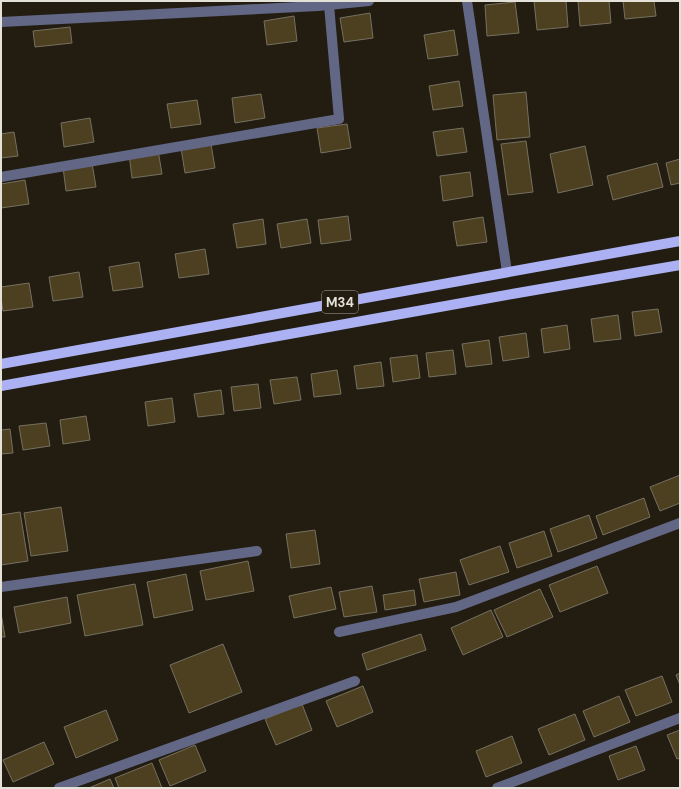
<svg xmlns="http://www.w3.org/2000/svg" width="681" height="789" viewBox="0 0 681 789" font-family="'DM Sans',sans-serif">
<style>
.building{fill:#4c4020;stroke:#767061}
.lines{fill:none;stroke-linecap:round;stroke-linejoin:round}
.minor{stroke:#636786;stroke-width:10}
.major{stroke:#abb1f3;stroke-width:10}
.labels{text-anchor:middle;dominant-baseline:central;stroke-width:3;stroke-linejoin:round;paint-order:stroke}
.shield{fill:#221d10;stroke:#aaa69c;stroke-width:1}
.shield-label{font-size:13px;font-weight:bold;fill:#e4e1d8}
</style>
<rect width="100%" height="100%" fill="#221d10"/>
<path class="building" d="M 534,1 L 566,1 L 568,27 L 537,30 Z
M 578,1 L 609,1 L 611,23 L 580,26 Z
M 623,1 L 654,1 L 656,16 L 625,19 Z
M 515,2 L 519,33 L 487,36 L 485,5 Z
M 370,13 L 373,38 L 344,42 L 340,18 Z
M 294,16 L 297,41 L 267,45 L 264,21 Z
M 70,27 L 72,43 L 35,47 L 33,31 Z
M 454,30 L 458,55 L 428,59 L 424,35 Z
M 459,81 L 463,106 L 433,110 L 429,86 Z
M 526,92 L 530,137 L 497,140 L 493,95 Z
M 261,94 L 265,118 L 235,123 L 232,98 Z
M 197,100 L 201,124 L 171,128 L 167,104 Z
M 90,118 L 94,142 L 64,147 L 61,123 Z
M 347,124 L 351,148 L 321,153 L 317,128 Z
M 463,128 L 467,152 L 437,156 L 433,132 Z
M 14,132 L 18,156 L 1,158 L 1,134 Z
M 526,141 L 533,192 L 508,195 L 501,144 Z
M 211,144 L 215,168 L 185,173 L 181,148 Z
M 585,146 L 593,185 L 558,193 L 550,154 Z
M 158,150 L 162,174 L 132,178 L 129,154 Z
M 680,159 L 680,183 L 671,185 L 666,163 Z
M 92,163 L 96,187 L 66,191 L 63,167 Z
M 657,163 L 663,187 L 613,200 L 607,176 Z
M 470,172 L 473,196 L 443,201 L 440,176 Z
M 25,180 L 29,204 L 1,208 L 1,184 Z
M 348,216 L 351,240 L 321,244 L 318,220 Z
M 483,217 L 487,242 L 457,246 L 453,222 Z
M 263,219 L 266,244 L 237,248 L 233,224 Z
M 307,219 L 311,243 L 281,248 L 277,224 Z
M 205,249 L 209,274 L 179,278 L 175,254 Z
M 139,262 L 143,287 L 113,291 L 109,267 Z
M 79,272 L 83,297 L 53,301 L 49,277 Z
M 29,283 L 33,307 L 3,311 L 1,298 L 1,287 Z
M 658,309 L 662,332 L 635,336 L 632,312 Z
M 618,315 L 621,339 L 594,342 L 591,319 Z
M 567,325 L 570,349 L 544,353 L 541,329 Z
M 526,333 L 529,357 L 503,361 L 499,337 Z
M 489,340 L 492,364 L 466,367 L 462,344 Z
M 453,350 L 456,374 L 429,377 L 426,353 Z
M 417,355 L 420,378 L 393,382 L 390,358 Z
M 381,362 L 384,386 L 357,389 L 354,366 Z
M 337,370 L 341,394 L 314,397 L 311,374 Z
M 297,377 L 301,400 L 274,404 L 270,380 Z
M 258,384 L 261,408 L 234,411 L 231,387 Z
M 221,390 L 224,414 L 198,417 L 194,394 Z
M 172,398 L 175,422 L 148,426 L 145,402 Z
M 86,416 L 90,440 L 63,444 L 60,420 Z
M 46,423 L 50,446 L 23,450 L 19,426 Z
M 10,429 L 13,453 L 1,454 L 1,430 Z
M 680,475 L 680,503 L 660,511 L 650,487 Z
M 644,498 L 650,517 L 603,535 L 596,516 Z
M 61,507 L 68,551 L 31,556 L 24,513 Z
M 20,512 L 28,561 L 1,565 L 1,515 Z
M 589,515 L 597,538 L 558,552 L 550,529 Z
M 315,530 L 320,564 L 291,568 L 286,534 Z
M 544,531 L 552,556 L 517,568 L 509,543 Z
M 500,546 L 509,572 L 469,585 L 460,560 Z
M 248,561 L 254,591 L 206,600 L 200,571 Z
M 597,566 L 608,593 L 560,612 L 549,585 Z
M 456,572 L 460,595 L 424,602 L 419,579 Z
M 186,574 L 193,610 L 154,618 L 147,582 Z
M 135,584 L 143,625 L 85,636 L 77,595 Z
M 372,586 L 377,612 L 344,617 L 339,592 Z
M 331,587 L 336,609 L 294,618 L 289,596 Z
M 540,589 L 553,617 L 507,637 L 494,610 Z
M 414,590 L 416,605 L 385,610 L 383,595 Z
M 67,597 L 71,623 L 19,633 L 14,607 Z
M 491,610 L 503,637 L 463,655 L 451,628 Z
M 1,613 L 5,637 L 1,637 Z
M 421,634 L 426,650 L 367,670 L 362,654 Z
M 223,644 L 242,692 L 189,713 L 170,665 Z
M 680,673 L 680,685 L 676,675 Z
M 662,676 L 672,702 L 636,716 L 625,690 Z
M 363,686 L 373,712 L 337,727 L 326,701 Z
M 619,696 L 630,722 L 594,737 L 583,711 Z
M 302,704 L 312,730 L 276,745 L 265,719 Z
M 106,710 L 118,740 L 76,758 L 64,727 Z
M 575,714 L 585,740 L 549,755 L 538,729 Z
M 680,730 L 680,758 L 677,759 L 667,735 Z
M 512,736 L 522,763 L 486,777 L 476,751 Z
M 44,742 L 54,764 L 13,782 L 3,760 Z
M 195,745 L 206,771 L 170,786 L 159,760 Z
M 636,746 L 645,770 L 618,780 L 609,756 Z
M 152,763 L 162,788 L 119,788 L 115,778 Z
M 110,779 L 114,788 L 89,788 Z"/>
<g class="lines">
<path class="minor" d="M 467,1 L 507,272
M 1,22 L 318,6 L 369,1
M 1,177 L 339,119 L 329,5
M 1,587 L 257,551
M 339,632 L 456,607 L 680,523
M 59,788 L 355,681
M 497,788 L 680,718"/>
<path class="major" d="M 1,364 L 680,241
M 1,386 L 512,294 L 680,265"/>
</g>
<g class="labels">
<rect class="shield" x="322" y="291" width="36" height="22" rx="3"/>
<g class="shield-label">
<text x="340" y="302">M34</text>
</g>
</g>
<rect width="681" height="789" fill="none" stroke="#e4e1d8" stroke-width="4"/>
</svg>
